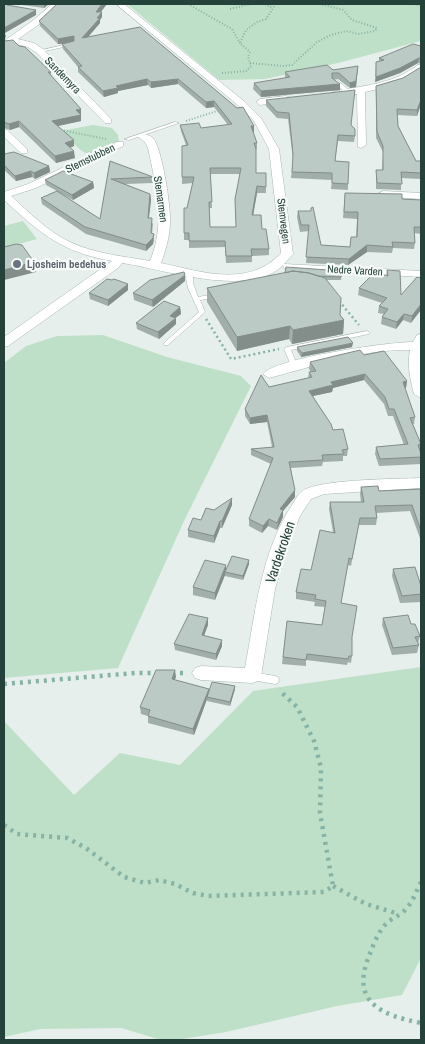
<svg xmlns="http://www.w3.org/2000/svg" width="425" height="1044" viewBox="0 0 425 1044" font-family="'Archivo Narrow',sans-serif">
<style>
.green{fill:#bfe0c8}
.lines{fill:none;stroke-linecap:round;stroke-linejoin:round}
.lane-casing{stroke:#a8b8b2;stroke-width:1}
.street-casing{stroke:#a8b8b2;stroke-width:1}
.path-far2{stroke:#86b3a5;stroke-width:2;stroke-dasharray:1 2;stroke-linecap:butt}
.path-far1{stroke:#86b3a5;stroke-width:2.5;stroke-dasharray:2 3;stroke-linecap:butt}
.path{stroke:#86b3a5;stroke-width:4.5;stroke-dasharray:3 5;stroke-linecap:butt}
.lane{fill:#fff;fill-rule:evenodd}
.street{fill:#fff;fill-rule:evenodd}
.wall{fill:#a1aea9;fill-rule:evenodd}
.shaded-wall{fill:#838d89}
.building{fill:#bbcac4;stroke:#838d89;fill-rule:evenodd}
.worship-dot{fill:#6b7280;stroke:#f7fbf9;stroke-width:2}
.labels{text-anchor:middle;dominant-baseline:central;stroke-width:4.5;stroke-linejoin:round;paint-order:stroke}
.far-street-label{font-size:11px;fill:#24423a;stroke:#f7fbf9}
.far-worship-label{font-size:11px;font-weight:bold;fill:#5b616d;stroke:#f7fbf9;text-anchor:start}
.street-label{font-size:14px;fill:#24423a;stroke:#f7fbf9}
</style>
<rect width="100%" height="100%" fill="#e6efeb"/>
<path class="green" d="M 127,4 L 421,4 L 421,41 L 338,63 L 265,79 L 219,80 Z
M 93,125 L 112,128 L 118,135 L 119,143 C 82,159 89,158 61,131 Z
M 23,221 L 37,239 L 4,248 L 4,226 Z
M 103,335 L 167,357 L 241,376 L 251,386 L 184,521 L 118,668 L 4,678 L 4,363 L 26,346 L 57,336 Z
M 421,667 L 421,958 L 402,995 L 337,1006 L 226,1032 L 176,1040 L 161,1040 L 121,1028 L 40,1029 L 4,1037 L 4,721 L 74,795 L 120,753 L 180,765 L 253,691 Z"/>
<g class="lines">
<defs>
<path id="lane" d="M 72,43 L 73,43 L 73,45 L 40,52 L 38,51 Z
M 333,80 L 337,80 L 350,91 L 350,93 L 346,93 L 333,82 Z
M 175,122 L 179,123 L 129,140 L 125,139 Z
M 190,271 L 193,273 L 193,283 L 198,297 L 215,294 L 218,296 L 215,298 L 200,300 L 205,312 L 204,313 L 168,345 L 164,345 L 164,343 L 199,312 L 188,288 L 186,278 L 187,273 Z
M 367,331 L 369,332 L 369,334 L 291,350 L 297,365 L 294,367 L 291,365 L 284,349 L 287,347 Z
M 252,672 L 275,676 L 278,677 L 279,680 L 278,683 L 275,684 L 252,680 L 249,679 L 248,676 L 249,673 Z"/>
<path id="street" d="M 52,4 L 60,4 L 41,23 L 18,39 L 34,43 L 43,49 L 111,119 L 111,123 L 105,123 L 37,53 L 28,47 L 13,43 L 7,45 L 4,44 L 4,41 L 35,19 Z
M 116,4 L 124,4 L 245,102 L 261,118 L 279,149 L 293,254 L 284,264 L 421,271 L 421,277 L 288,269 L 284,268 L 283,265 C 251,299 163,269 122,263 L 118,268 L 8,346 L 4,347 L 4,337 L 112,261 C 61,252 40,233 4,200 L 4,192 L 28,184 L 117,142 L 123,142 L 123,146 L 36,188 L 11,196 C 29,212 47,231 68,241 C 94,254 123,256 150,261 C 166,223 156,186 148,148 L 145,142 L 137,136 L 139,134 C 144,133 149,135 153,138 C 162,148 171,207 170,222 C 170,236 166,249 161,263 C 202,272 249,288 281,253 L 269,149 L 254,121 L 239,106 Z
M 418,65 L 421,65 L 421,71 L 395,85 L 365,92 L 366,145 L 361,148 L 358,147 L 357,94 L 336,97 L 332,94 L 333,92 C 363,85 392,85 418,65 Z
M 286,96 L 289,97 L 289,101 L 260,105 L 256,102 L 260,99 Z
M 4,129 L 7,130 L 27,149 L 27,153 L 21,153 L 4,137 Z
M 383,191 L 421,193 L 421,199 L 379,196 L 378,194 Z
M 421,334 L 421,398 L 414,394 C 410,379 407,365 410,350 C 361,349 316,366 269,378 L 263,374 C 275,358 389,342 413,342 L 417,335 Z
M 421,478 L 421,488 L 324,494 L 311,499 L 300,516 L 287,548 L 275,589 L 261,676 L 258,681 L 252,683 L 201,680 L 195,678 L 192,673 L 195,668 L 201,666 L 245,668 C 255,614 261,552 292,505 C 295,501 297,495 301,492 C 315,479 398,479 421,478 Z"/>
</defs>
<use href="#lane" class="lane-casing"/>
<use href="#street" class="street-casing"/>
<path class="path-far2" d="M 188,4 L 232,29 L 240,43
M 265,4 L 273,8
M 414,4 L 421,6
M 230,9 L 251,4
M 250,63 L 283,66 L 292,65 L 317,42 L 331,35 L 346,31 L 359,34 L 375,31 L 377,28 L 352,20 L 343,10 L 320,4
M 222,73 L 246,71 L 251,66 L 248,57 L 250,52 L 240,43 L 246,30 L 257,22 L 266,19 L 276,4
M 186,121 L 220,110
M 61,130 L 106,139"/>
<path class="path-far1" d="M 339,301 L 359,325
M 206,319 L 231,359 L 279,349"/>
<path class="path" d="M 172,673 L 188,673
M 4,684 L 135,673 L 158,673
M 4,825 L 17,834 L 67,838 L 86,848 L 124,877 L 145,883 L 159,880 L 175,884 L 193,893 L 208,896 L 324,892 L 333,886 L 320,813 L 321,768 L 314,741 L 297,707 L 279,690
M 421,882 C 416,892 412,904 403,912 C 397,917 390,919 385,925 C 377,934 373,946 369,956 C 350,1003 382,1015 421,1023
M 333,886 L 366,904 L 399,914"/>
<use href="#lane" class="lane"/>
<use href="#street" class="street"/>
</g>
<path class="wall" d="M 15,4 L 49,4 L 44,8 Z
M 57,4 L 107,4 L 100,12 L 102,12 L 102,17 L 100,20 L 100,23 L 88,37 L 140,27 L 254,132 L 253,132 L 257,143 L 257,149 L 256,149 L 256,173 L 266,173 L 266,193 L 257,193 L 253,215 L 262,229 L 269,249 L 269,255 L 252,256 L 252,262 L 226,263 L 225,247 L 189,248 L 189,240 L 184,240 L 184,208 L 187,208 L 193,183 L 182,184 L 182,146 L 186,145 L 181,131 L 180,125 L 201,128 L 228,125 L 214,107 L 206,108 L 178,84 L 151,88 L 148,85 L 118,91 L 118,93 L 104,97 L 78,72 L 78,67 L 63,49 L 62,44 L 58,44 L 40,26 L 39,21 ZM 210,174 L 240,174 L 235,199 L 236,227 L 210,227 L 209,208 L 212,208 Z
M 4,41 L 19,46 L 51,72 L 51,76 L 81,109 L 81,121 L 58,126 L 74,146 L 70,148 L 75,158 L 56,163 L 19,127 L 10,130 L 4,128 Z
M 421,46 L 421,64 L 418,63 L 400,73 L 375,82 L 376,62 L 379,61 L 379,58 Z
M 358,66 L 356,87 L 350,88 L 338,79 L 333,79 L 340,84 L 340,90 L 261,97 L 253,89 L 254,83 L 285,78 L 285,72 L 333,70 Z
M 403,78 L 421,104 L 417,116 L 397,115 L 398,126 L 416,161 L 421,161 L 421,179 L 401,178 L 401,190 L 376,189 L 376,170 L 382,170 L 383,152 L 376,138 L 376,86 Z
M 266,100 L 351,125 L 355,136 L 354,142 L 338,141 L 335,161 L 348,184 L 348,190 L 331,189 L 332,180 L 291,178 L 293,159 L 288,119 L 277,118 L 266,106 Z
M 4,154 L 49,166 L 50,172 L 35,179 L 32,177 L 16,181 L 4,170 Z
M 110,161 L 153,177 L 153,183 L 125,184 L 150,194 L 151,200 L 149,218 L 153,224 L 152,234 L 154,240 L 153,244 L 146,251 L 86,234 L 42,204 L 41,198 L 57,191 L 46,185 L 45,180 L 93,182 L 94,188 L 73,200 L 58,192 L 100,219 Z
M 345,193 L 402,199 L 421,200 L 421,234 L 414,233 L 415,243 L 414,249 L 393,248 L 392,253 L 367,252 L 348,265 L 306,263 L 309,231 L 300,232 L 297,217 L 298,211 L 311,211 L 321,245 L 350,247 L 356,237 L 357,219 L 343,218 Z
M 387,270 L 401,295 L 421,278 L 411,323 L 403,320 L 396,329 L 381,324 L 382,317 L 384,314 L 378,313 L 379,306 L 382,303 L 358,295 L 359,288 L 386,276 Z
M 342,271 L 341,280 L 326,280 L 340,315 L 344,320 L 343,334 L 292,344 L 289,339 L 237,351 L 207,302 L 207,288 Z
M 185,281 L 153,307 L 134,300 L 133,293 Z
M 128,290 L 108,306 L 90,299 L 89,293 Z
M 180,307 L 181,314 L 175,318 L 176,324 L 159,339 L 137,329 L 136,323 Z
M 297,347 L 352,347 L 301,357 L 297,351 Z
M 364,355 L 407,381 L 406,388 L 405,388 L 415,417 L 414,424 L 413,424 L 421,444 L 420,450 L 421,454 L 421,464 L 379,466 L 375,454 L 376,447 L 404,445 L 393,416 L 388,416 L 384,404 L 364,380 L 333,388 L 332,392 L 313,396 L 333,430 L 348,449 L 347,456 L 343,456 L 343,461 L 323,462 L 322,466 L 291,468 L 295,497 L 283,511 L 283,517 L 277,530 L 268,526 L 262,533 L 249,526 L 249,519 L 271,464 L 251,455 L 251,449 L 272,447 L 267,422 L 250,424 L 245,416 L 245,409 L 269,387 L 308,378 L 309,372 L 311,372 L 309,369 L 310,362 Z
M 361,487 L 379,491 L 421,489 L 421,541 L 410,511 L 376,513 L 377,518 L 376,525 L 359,525 L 351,566 L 348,565 L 341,603 L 352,637 L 352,656 L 351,663 L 348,662 L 347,665 L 306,660 L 306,666 L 282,664 L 287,621 L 322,625 L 325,607 L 314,606 L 315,602 L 296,599 L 296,592 L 311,570 L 333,532 L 329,509 L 330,502 L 361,502 L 360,494 Z
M 232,505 L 222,528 L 220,528 L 214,543 L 188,537 L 188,530 L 214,510 Z
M 249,560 L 249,564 L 243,580 L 225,576 L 225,575 L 215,600 L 193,595 L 193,587 L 226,570 Z
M 393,569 L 421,586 L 421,602 L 400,603 L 392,576 Z
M 208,618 L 208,625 L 204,635 L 222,646 L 216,660 L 175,650 L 174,644 Z
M 383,618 L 411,624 L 420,636 L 418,643 L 419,645 L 417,653 L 392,655 L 382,625 Z
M 176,677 L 174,680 L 209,689 L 209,693 L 235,686 L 235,689 L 230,706 L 207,701 L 207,699 L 194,735 L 148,723 L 148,716 L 141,714 L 140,707 Z"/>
<path class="shaded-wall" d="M 44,4 L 49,4 L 44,8 Z
M 102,4 L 107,4 L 97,17 L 96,12 Z
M 36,10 L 36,15 L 5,33 L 6,37 L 4,39 L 4,28 Z
M 102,12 L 102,17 L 100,20 L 100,23 L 82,44 L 82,38 Z
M 74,36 L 74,42 L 58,44 L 58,39 Z
M 419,58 L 418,63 L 400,73 L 375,82 L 376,77 Z
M 358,66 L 356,87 L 350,88 L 350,83 Z
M 147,79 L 148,85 L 118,91 L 118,93 L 104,97 L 103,91 L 116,86 Z
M 178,79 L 178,84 L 151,88 L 151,82 Z
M 340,84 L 340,90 L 261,97 L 261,91 Z
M 421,100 L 421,104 L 417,116 L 417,110 Z
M 214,101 L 214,107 L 206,108 L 206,102 Z
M 81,109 L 81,121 L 53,127 L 52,121 L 76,110 Z
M 19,121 L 19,127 L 10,130 L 9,124 Z
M 251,126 L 254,126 L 254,132 L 251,132 Z
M 74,140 L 74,146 L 65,149 L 65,143 Z
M 74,151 L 75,158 L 56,163 L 55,156 Z
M 49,166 L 50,172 L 35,179 L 34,173 Z
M 31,171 L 32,177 L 16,181 L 15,176 Z
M 93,182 L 94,188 L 73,200 L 72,195 Z
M 257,186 L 257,193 L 252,222 L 252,215 Z
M 150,194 L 151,200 L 148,224 L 148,218 Z
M 154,234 L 153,244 L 146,251 L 146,245 Z
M 367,245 L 367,252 L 348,265 L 349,259 Z
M 34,262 L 36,272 L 4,280 L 4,270 Z
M 185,275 L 185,281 L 153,307 L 152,300 Z
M 128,284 L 128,290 L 108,306 L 108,300 Z
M 421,304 L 421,310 L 411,323 L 412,316 Z
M 180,307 L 181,314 L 170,322 L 170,316 Z
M 404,314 L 403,320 L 396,329 L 397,322 Z
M 176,318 L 176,324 L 159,339 L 158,332 Z
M 344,320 L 343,334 L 292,344 L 293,330 Z
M 290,326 L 289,339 L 237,351 L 237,337 Z
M 353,343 L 352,347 L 301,357 L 302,353 Z
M 365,374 L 364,380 L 333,388 L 332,392 L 308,397 L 309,391 L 331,382 Z
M 407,381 L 406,388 L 402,389 L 403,382 Z
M 267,415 L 267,422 L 250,424 L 250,418 Z
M 295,490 L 295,497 L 283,511 L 283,517 L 277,530 L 280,509 Z
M 232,498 L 232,505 L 222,528 L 222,521 Z
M 269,519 L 268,526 L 262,533 L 263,526 Z
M 220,521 L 220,528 L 214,543 L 214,536 Z
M 249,560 L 249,564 L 243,580 L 243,576 Z
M 226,565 L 226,572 L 225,572 L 225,575 L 215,600 L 215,593 Z
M 208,618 L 208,625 L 202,641 L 202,635 Z
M 222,640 L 222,646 L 216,660 L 216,654 Z
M 175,670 L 176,677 L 172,686 L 172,679 Z
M 235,686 L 235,689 L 230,706 L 230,702 Z
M 209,689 L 209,696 L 207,697 L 207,699 L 194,735 L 193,729 Z"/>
<path class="building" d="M 4,4 L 7,4 L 7,5 L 36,10 L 4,28 Z
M 57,4 L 102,4 L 96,12 L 102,12 L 97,18 L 100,18 L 82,38 L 140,27 L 237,108 L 243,107 L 254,126 L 251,126 L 257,143 L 254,143 L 256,149 L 256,173 L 266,173 L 266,187 L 257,186 L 252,215 L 261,215 L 262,229 L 266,229 L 269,249 L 251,249 L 252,256 L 226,256 L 225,241 L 189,241 L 189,233 L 184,233 L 184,208 L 187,208 L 194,177 L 182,177 L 182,146 L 188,145 L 180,125 L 199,123 L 201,128 L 232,124 L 214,101 L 206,102 L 178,79 L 151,82 L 147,79 L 116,86 L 118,88 L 103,91 L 78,67 L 82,66 L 62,44 L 74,41 L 74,36 L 58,39 L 39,21 ZM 210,168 L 241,168 L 235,199 L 236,227 L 210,227 L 209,202 L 212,202 Z
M 13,40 L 19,46 L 25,47 L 51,72 L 48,72 L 81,109 L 76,110 L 81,115 L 52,121 L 74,140 L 65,143 L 74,151 L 55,156 L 19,121 L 9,124 L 4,122 L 4,41 Z
M 413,44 L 421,46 L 421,58 L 419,58 L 400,68 L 376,77 L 376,62 L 384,60 L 379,58 Z
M 327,65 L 333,70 L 358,66 L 356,81 L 350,83 L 339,73 L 332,73 L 332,78 L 340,84 L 261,91 L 254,83 L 290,77 L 285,72 Z
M 421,67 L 421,100 L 417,110 L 397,109 L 398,126 L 416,161 L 421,161 L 421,173 L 401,172 L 402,184 L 377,183 L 376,170 L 383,170 L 383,146 L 377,132 L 376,86 L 403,78 Z
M 355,90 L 351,125 L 355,129 L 355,136 L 338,135 L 335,161 L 349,162 L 348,184 L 332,183 L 332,173 L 292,172 L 293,154 L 289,113 L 277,112 L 266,100 Z
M 14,152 L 49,166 L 34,173 L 31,171 L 15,176 L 4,165 L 4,154 Z
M 110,161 L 153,177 L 111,179 L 150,194 L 148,218 L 152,218 L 151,233 L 154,234 L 153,238 L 146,245 L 85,227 L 41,198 L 57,191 L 100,219 Z
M 63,171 L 93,182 L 72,195 L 45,180 Z
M 345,193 L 402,194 L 402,199 L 421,200 L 421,227 L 414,227 L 415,243 L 392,242 L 393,247 L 367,245 L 349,259 L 306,257 L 309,225 L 301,225 L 298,211 L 311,211 L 311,208 L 313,207 L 321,245 L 350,247 L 351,237 L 357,237 L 358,212 L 344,212 Z
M 16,244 L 22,245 L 34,262 L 4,270 L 4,247 Z
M 286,267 L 342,271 L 341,277 L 318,276 L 309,273 L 293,271 L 285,273 Z
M 387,270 L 400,271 L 401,295 L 417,277 L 421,278 L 421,304 L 412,316 L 404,314 L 397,322 L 382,317 L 388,309 L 379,306 L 387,298 L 359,288 L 375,272 L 388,276 Z
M 293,271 L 309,273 L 325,278 L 341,298 L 340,315 L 344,320 L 293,330 L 290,326 L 237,337 L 207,288 Z
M 184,272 L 185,275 L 152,300 L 133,293 L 150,280 Z
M 107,279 L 112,280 L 114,279 L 128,284 L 108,300 L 89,293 Z
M 164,301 L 180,307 L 170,316 L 176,318 L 158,332 L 136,323 Z
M 348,337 L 353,343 L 302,353 L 297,347 Z
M 360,350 L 364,355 L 384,351 L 407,381 L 403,382 L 415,417 L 410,418 L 421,444 L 418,445 L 421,454 L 421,457 L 380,459 L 376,447 L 408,444 L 394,409 L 389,409 L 385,397 L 365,374 L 331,382 L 333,385 L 309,391 L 331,424 L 333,430 L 343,429 L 348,449 L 342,450 L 344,454 L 322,455 L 323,460 L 289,462 L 295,490 L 280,509 L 283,510 L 277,523 L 269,519 L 263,526 L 249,519 L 273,458 L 251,449 L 274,447 L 267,415 L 250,418 L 245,409 L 261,375 L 269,387 L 312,377 L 309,372 L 316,371 L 310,362 Z
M 378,486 L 379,491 L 421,489 L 421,531 L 412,505 L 375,506 L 377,518 L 360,518 L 352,559 L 349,558 L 341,603 L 357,606 L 352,637 L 352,656 L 349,656 L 348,659 L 307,654 L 306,660 L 283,657 L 287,621 L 322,625 L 326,601 L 315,599 L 316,595 L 296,592 L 301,569 L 311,570 L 320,530 L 335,533 L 330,502 L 364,502 L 361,487 Z
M 232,498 L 222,521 L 220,521 L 214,536 L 188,530 L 193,518 L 201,520 L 206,508 L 214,510 Z
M 232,556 L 249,560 L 243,576 L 225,572 Z
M 205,560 L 226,565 L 215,593 L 193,587 Z
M 415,567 L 421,586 L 421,594 L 402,596 L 393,569 Z
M 189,614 L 208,618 L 202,635 L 222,640 L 216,654 L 174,644 Z
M 408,615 L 411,624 L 415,624 L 420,636 L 415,637 L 419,645 L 393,648 L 383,618 Z
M 156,670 L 175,670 L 172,679 L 209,689 L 193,729 L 148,716 L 150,710 L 140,707 Z
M 212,682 L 235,686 L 230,702 L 207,697 Z"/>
<circle class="worship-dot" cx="17" cy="264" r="5"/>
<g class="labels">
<g class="far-street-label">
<text transform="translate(63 75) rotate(46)">Sandemyra</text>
<text transform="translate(90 158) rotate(-26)">Stemstubben</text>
<text transform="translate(161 199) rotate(82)">Stemarmen</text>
<text transform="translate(284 221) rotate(83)">Stemvegen</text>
<text transform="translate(355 270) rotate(3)">Nedre Varden</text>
</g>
<g class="far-worship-label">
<text x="27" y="264">Ljosheim bedehus</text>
</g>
<g class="street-label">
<text transform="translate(280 552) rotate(-71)">Vardekroken</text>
</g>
</g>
<rect width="425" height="1044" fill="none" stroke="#24423a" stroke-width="10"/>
</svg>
